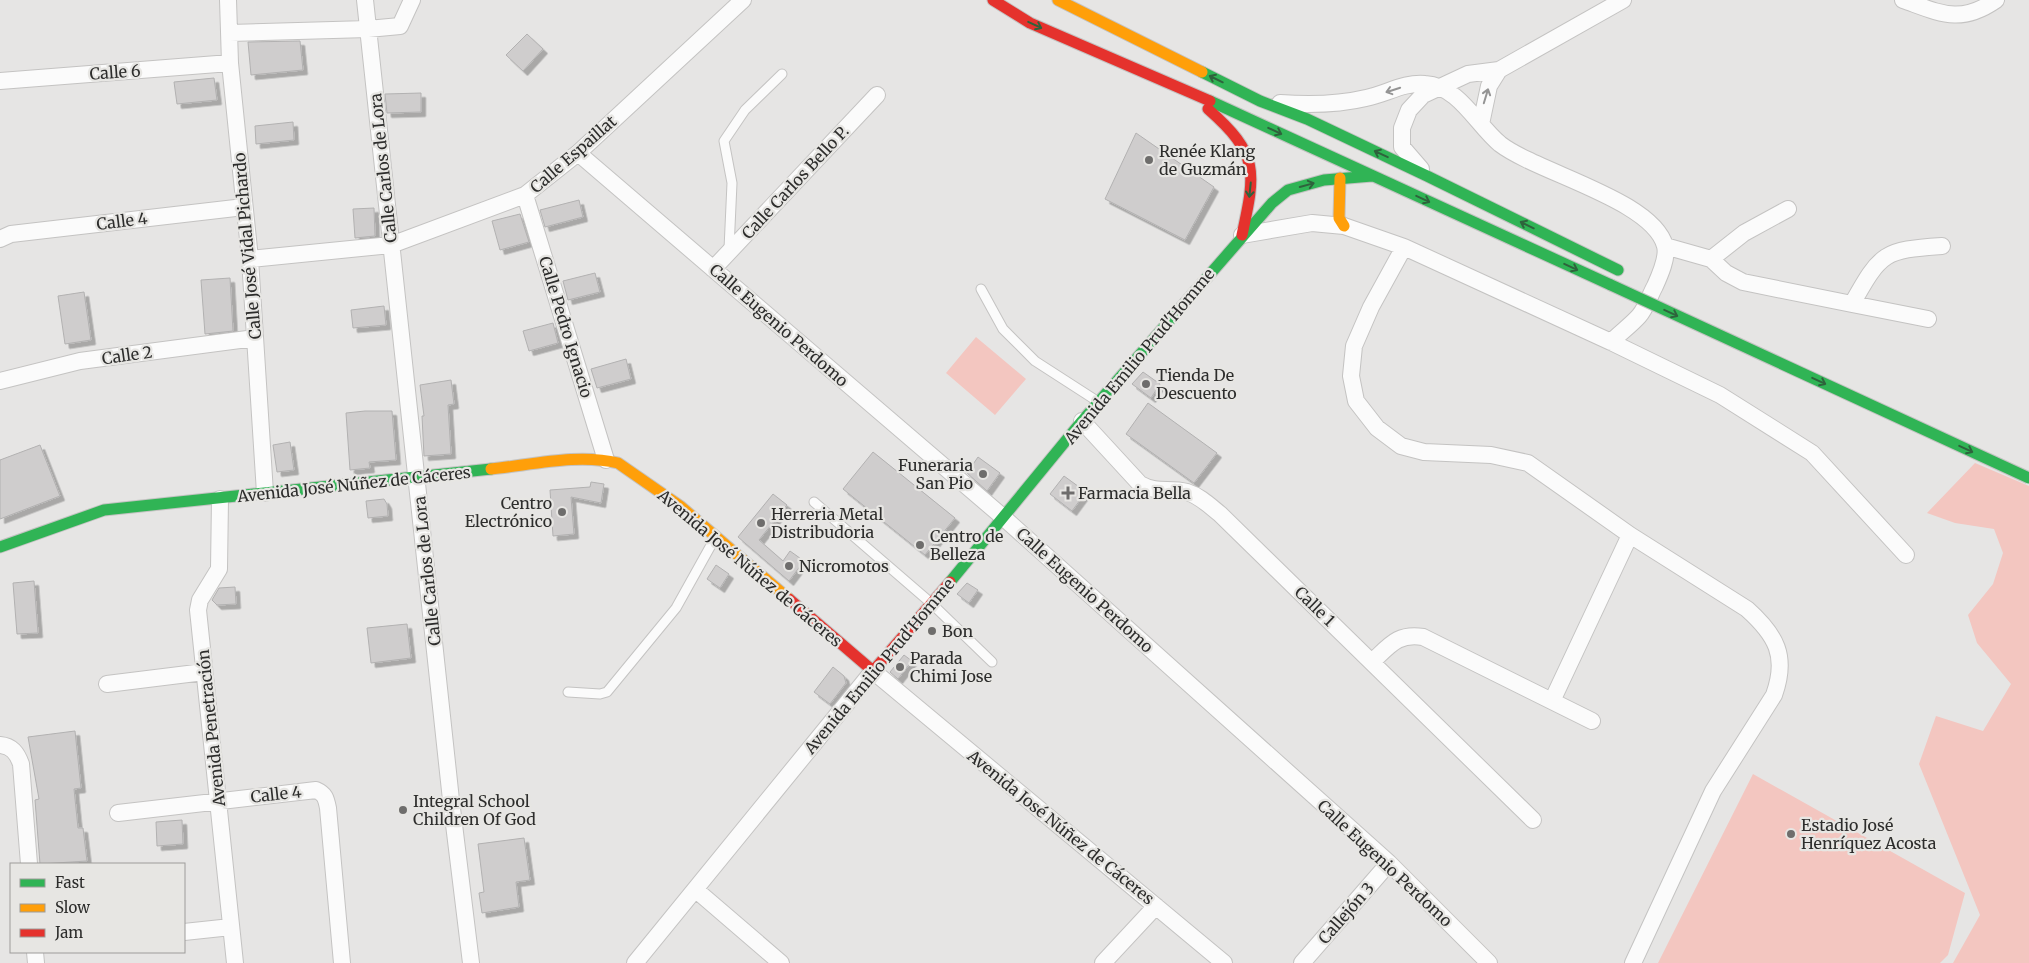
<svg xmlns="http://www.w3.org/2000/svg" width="2029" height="963" viewBox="0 0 2029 963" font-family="Merriweather,serif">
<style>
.green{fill:#f3c6c0}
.building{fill:#cfcdcd;stroke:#b2b1b1;filter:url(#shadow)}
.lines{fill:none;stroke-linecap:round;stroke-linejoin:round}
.lane-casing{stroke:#c4c3c2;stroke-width:11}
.street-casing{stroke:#c4c3c2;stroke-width:18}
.fast-casing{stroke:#c4c3c2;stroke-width:13}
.slow-casing{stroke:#c4c3c2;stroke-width:13}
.jam-casing{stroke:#c4c3c2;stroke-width:13}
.lane{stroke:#fbfbfb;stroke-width:9}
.street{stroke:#fbfbfb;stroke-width:16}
.fast{stroke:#30b455;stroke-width:11}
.slow{stroke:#ff9f0a;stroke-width:11}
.jam{stroke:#e5322d;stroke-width:11}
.fast-bridge-casing{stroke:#c4c3c2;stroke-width:13;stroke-linecap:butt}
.fast-bridge{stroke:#30b455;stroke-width:11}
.oneway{stroke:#2e633c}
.oneway2{stroke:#949494}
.poi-dot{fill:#6e6d6c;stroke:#e7e6e3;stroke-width:2}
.labels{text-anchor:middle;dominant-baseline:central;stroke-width:4.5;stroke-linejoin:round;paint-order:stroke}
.street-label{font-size:16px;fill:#2d2d2c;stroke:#e7e6e3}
.poi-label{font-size:16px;fill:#2d2d2c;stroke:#e7e6e3;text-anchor:start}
</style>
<defs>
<filter id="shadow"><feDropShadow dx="4.5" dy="4.5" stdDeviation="0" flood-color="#0004"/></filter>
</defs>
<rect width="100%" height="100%" fill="#e6e5e4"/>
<path class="green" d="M 976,337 L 1026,379 L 995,415 L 946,373 Z
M 1975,463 L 2029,486 L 2029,963 L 1953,963 L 1980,915 L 1919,764 L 1936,716 L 1983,731 L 2011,684 L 1977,643 L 1968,615 L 1993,584 L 2003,553 L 1994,529 L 1955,523 L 1927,513 Z
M 1753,774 L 1965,893 L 1948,955 L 1940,963 L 1658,963 Z"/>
<path class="building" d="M 527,34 L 543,49 L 523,71 L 506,55 Z
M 300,41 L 303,70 L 251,75 L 248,42 Z
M 214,78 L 217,100 L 177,104 L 174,82 Z
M 421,93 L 421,112 L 387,113 L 385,94 Z
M 293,122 L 294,140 L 256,144 L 255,126 Z
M 1136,133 L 1214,187 L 1185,240 L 1105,199 Z
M 579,200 L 583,217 L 545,227 L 540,210 Z
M 374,208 L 375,236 L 355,238 L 353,209 Z
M 520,214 L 529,242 L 500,250 L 492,221 Z
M 595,273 L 600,292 L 568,300 L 563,281 Z
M 230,278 L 233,331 L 205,334 L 201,280 Z
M 84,292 L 91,340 L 65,344 L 58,296 Z
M 384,306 L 386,325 L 353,328 L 351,310 Z
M 553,323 L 558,343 L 529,351 L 523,331 Z
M 626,359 L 631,379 L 597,388 L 591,369 Z
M 1143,372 L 1160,384 L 1151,398 L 1132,384 Z
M 451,380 L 454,404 L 448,405 L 451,454 L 424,456 L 422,416 L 424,416 L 420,385 Z
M 1148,403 L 1217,453 L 1194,483 L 1126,434 Z
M 365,411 L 392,411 L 396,460 L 369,462 L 370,468 L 350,470 L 346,413 Z
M 290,442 L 294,470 L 277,472 L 273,445 Z
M 40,445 L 60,496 L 0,519 L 0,460 Z
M 873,452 L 955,518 L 925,555 L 843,489 Z
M 978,457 L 1000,473 L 987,491 L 967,473 Z
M 1064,476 L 1086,492 L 1072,511 L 1050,494 Z
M 591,482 L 604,484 L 601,503 L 571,497 L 574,534 L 553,536 L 550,490 L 590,487 Z
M 773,494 L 787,505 L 759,540 L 783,561 L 790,551 L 804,561 L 789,581 L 738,537 Z
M 384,499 L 387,504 L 388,516 L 368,518 L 366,501 Z
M 716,565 L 729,574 L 720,588 L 707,579 Z
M 34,581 L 38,633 L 17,634 L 13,583 Z
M 967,583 L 978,590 L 969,603 L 957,594 Z
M 235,587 L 236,604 L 217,605 L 212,600 L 219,588 Z
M 407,624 L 411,658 L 371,663 L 367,628 Z
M 904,655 L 912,661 L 898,679 L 890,672 Z
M 833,667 L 844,676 L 846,683 L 830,704 L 814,692 Z
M 75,731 L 81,788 L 74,789 L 78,828 L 83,828 L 87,861 L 40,864 L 35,800 L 39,799 L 28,737 Z
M 182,820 L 183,844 L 157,846 L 156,822 Z
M 524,838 L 530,880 L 516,882 L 519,907 L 482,913 L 479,893 L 484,892 L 478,844 Z"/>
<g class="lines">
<defs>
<path id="lane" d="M 729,249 L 732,183 L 724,141 L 745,110 L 782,74
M 981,289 L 1003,329 L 1035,361 L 1097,401
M 814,502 L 931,603 L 992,662
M 568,692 L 600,694 L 607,692 L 676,608 L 715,538"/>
<path id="street" d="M 228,0 L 230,63 L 250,259 L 265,493
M 365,0 L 451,800 L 471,963
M 1903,0 C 1940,13 1960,25 1996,0
M 230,33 L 368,29 L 400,26 L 412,0
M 0,81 L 230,63
M 1280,103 C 1309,105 1337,105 1366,98 C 1386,94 1404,82 1425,84 C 1459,86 1476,124 1500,144 C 1538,173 1653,200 1665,246 C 1668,257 1660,275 1655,286 C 1650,295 1646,308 1639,316 C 1631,325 1620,333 1611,342
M 1481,124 L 1489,86 L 1499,70
M 578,153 L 1004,518 L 1389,863 L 1489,963
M 1421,169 L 1402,147 L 1402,128 L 1409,110 L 1423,95 L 1468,74 L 1499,70 L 1623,0
M 525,195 L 606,460
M 1242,235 L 1312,223 L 1344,226 L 1404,247 L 1611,342 L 1720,395 L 1812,453 L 1906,555
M 0,239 L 11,234 L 244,207
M 1665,246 L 1711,259 L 1744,233 L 1788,209
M 1404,247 L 1371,307 L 1354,346 L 1351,376 L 1356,401 L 1377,428 L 1401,446 L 1424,452 L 1491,455 L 1528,463 L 1630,535 L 1747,609 C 1776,635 1788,656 1774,695 L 1713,791 L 1633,963
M 250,259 L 391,245 L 525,195 L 578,153 L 743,0
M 1711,259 L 1726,273 L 1743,282 L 1852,304 C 1881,252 1884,250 1942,246
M 713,269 L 877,95
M 1852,304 L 1928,319
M 0,381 L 80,361 L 255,338
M 1082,421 L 1140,484 C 1158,494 1169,487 1187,492 C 1200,496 1210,506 1220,514 L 1533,820
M 220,499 L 219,569 L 200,600 L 198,610 L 235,963
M 1373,661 C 1390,645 1398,633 1423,637 L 1592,721
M 107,684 L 204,672
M 1552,701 L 1630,535
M 0,745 C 12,746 17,753 21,764 L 29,864
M 118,813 L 316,790 C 325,794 326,798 328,808 L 342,963
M 696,890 L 781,963
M 184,932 L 231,927
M 35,952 L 36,963
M 635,963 L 873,671 L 1224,963
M 1103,963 L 1156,906
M 1302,963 L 1389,863"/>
<path id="fast" d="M 1202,72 L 1260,101 L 1307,119 L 1427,176 L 1618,270
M 1210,101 L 1611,285
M 0,547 L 104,510 L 491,469
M 950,582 L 1082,421 L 1272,203 L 1288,190 L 1324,180 L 1372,176"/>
<path id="slow" d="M 1058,0 L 1202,72
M 1340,178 L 1339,218 L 1344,226
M 491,469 C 531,465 578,453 618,463 L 680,506 L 789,599"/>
<path id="jam" d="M 993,0 L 1030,23 L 1210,101
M 1208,109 C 1259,154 1256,171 1242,235
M 789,599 L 873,671 L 950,582"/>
</defs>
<use href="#lane" class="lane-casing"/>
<use href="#street" class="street-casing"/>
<use href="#fast" class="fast-casing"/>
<use href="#slow" class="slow-casing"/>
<use href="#jam" class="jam-casing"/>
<use href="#lane" class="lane"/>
<use href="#street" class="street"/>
<use href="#fast" class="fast"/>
<use href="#slow" class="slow"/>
<use href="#jam" class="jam"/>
<defs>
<path id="fast-bridge" d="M 1611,285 L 2029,478"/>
</defs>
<use href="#fast-bridge" class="fast-bridge-casing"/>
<use href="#fast-bridge" class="fast-bridge"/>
</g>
<defs><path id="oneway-shaft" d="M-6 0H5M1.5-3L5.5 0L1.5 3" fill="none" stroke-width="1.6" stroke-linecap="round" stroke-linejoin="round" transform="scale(1.25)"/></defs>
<g class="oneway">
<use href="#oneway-shaft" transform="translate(1035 25) rotate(25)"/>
<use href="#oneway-shaft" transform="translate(1216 79) rotate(-154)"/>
<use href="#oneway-shaft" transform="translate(1275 131) rotate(25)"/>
<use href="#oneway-shaft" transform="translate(1381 154) rotate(-155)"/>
<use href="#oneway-shaft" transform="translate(1307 185) rotate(-15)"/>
<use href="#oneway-shaft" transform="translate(1250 190) rotate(96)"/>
<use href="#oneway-shaft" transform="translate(1423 199) rotate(25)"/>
<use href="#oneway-shaft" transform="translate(1527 225) rotate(-154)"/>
<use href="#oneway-shaft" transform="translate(1571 267) rotate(25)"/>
<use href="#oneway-shaft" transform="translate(1671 313) rotate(25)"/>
<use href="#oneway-shaft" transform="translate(1819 381) rotate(25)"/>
<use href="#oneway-shaft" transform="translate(1966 449) rotate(25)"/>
</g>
<g class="oneway2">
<use href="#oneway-shaft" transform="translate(1393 90) rotate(162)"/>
<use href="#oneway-shaft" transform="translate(1486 96) rotate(-73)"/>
</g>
<g class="poi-dot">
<circle cx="1149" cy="160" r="5"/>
<circle cx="1146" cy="384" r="5"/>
<circle cx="983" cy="474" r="5"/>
<path d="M1065.5 485.5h5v5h5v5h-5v5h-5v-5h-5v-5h5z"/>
<circle cx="562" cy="512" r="5"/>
<circle cx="761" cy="523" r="5"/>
<circle cx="920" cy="545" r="5"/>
<circle cx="789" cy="566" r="5"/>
<circle cx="932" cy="631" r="5"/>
<circle cx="900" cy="667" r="5"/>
<circle cx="403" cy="810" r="5"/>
<circle cx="1791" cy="834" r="5"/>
</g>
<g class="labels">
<g class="street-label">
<text transform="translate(115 72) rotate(-4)">Calle 6</text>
<text transform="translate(573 154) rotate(-41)">Calle Espaillat</text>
<text transform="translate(383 168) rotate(-96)">Calle Carlos de Lora</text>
<text transform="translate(795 182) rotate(-47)">Calle Carlos Bello P.</text>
<text transform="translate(122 221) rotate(-7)">Calle 4</text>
<text transform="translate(247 246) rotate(-95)">Calle José Vidal Pichardo</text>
<text transform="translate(779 325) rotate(41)">Calle Eugenio Perdomo</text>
<text transform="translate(566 327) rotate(73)">Calle Pedro Ignacio</text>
<text transform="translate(127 355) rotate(-8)">Calle 2</text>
<text transform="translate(1139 356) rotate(-50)">Avenida Emilio Prud'Homme</text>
<text transform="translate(354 484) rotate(-6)">Avenida José Núñez de Cáceres</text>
<text transform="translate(750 568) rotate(40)">Avenida José Núñez de Cáceres</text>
<text transform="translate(427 571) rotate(-96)">Calle Carlos de Lora</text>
<text transform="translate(1085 590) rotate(42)">Calle Eugenio Perdomo</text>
<text transform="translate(1315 606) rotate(44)">Calle 1</text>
<text transform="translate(879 666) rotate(-50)">Avenida Emilio Prud'Homme</text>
<text transform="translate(211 728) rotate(-96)">Avenida Penetración</text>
<text transform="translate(276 794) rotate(-6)">Calle 4</text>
<text transform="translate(1061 827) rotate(39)">Avenida José Núñez de Cáceres</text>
<text transform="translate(1385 863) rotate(43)">Calle Eugenio Perdomo</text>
<text transform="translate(1346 913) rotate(-49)">Callejón 3</text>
</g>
<g class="poi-label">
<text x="1159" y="151">Renée Klang<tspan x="1159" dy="18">de Guzmán</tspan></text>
<text x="1156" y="375">Tienda De<tspan x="1156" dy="18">Descuento</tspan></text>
<text x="973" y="465" text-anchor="end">Funeraria<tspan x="973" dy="18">San Pio</tspan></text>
<text x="1078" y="493">Farmacia Bella</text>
<text x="552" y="503" text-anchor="end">Centro<tspan x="552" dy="18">Electrónico</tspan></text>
<text x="771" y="514">Herreria Metal<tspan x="771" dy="18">Distribudoria</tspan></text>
<text x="930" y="536">Centro de<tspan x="930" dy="18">Belleza</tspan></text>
<text x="799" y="566">Nicromotos</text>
<text x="942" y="631">Bon</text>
<text x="910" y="658">Parada<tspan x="910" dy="18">Chimi Jose</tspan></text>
<text x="413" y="801">Integral School<tspan x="413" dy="18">Children Of God</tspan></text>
<text x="1801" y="825">Estadio José<tspan x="1801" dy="18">Henríquez Acosta</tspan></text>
</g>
</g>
<rect x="10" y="863" width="175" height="90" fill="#e7e6e3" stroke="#9d9c9a"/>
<rect x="20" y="879" width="25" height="8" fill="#30b455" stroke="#9d9c9a"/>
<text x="55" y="888" font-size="15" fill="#2d2d2c">Fast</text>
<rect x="20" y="904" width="25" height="8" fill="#ff9f0a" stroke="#9d9c9a"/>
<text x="55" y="913" font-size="15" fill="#2d2d2c">Slow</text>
<rect x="20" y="929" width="25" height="8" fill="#e5322d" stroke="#9d9c9a"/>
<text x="55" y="938" font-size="15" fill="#2d2d2c">Jam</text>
</svg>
